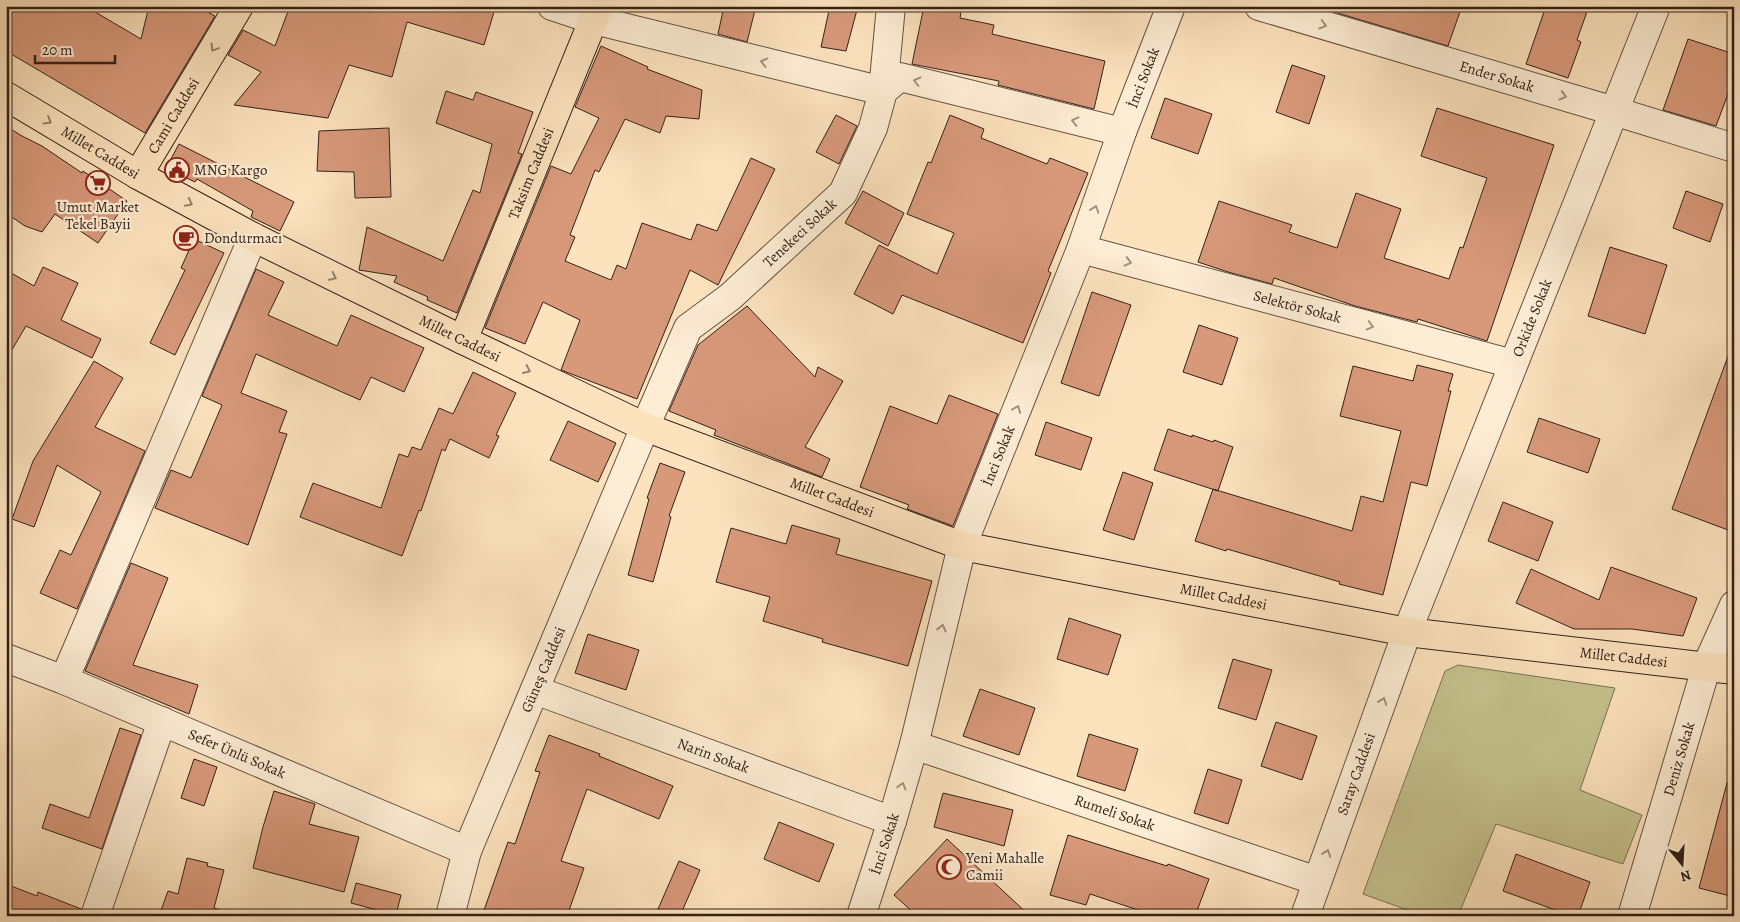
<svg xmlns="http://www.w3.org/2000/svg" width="1740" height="922" viewBox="0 0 1740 922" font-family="Alegreya,serif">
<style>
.green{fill:#c4c28e;stroke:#7c7254}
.building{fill:#d8997b;stroke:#342119}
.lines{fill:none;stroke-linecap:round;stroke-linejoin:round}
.minor-casing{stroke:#665242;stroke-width:30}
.tertiary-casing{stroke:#665242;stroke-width:30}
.primary-casing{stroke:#342119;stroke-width:30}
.minor{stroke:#fdedd5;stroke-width:28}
.tertiary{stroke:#fdedd5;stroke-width:28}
.primary{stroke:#fce3be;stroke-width:28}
.oneway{stroke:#a39180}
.oneway2{stroke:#98826c}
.labels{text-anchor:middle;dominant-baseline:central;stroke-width:4.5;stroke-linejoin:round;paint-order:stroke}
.street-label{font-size:15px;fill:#342119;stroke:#fdedd5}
.poi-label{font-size:15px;fill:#342119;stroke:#fdedd5;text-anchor:start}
</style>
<rect width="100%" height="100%" fill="#fce3be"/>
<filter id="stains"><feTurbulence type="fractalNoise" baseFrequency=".004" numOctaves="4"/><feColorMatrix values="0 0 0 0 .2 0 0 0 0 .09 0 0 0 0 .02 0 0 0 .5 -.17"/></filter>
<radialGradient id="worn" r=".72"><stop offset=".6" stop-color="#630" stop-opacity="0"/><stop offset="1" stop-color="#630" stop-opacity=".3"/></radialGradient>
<path class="green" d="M 1458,665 L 1615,688 L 1580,790 L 1642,815 L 1623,864 L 1496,824 L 1458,916 L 1424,916 L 1363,894 L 1445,671 Z"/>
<path class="building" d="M 6,6 L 85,6 L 141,39 L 149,6 L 197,6 L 215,16 L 145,133 L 6,51 Z
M 290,6 L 475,6 L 494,12 L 484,45 L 407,22 L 392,77 L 349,65 L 328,118 L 234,105 L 261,72 L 228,55 L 243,30 L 275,46 Z
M 724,6 L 756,6 L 747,42 L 718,34 Z
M 830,6 L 858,6 L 846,51 L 821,47 Z
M 924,6 L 962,6 L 960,18 L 994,25 L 992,34 L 1105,61 L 1094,109 L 998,85 L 999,81 L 912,64 Z
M 1329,6 L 1462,6 L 1448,46 L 1334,12 L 1328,10 Z
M 1546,6 L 1589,6 L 1577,40 L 1581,42 L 1568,78 L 1526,64 Z
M 1688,39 L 1734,54 L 1734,78 L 1716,126 L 1663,110 Z
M 601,46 L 648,67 L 647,69 L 702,90 L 699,119 L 666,116 L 660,133 L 625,119 L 599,172 L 595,170 L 570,235 L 575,237 L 565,261 L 611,280 L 617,265 L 626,269 L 642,223 L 691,240 L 697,224 L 717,231 L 751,158 L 775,169 L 718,285 L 690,270 L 637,399 L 561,370 L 580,320 L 543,302 L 525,344 L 485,328 L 551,166 L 571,174 L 599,118 L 575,107 Z
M 1292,65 L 1325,76 L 1309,124 L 1276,112 Z
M 446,91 L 473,100 L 476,92 L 533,112 L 518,153 L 522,154 L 457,313 L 427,300 L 428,297 L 394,282 L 397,276 L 359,270 L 367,227 L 443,261 L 473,190 L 480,193 L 492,144 L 436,123 Z
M 1165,98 L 1212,114 L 1198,154 L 1151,138 Z
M 1437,108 L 1554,145 L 1487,341 L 1418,319 L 1417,322 L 1355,306 L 1274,278 L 1272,284 L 1228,272 L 1198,262 L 1219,201 L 1292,225 L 1289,232 L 1337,248 L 1356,193 L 1401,209 L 1384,258 L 1449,279 L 1460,247 L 1463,248 L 1487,178 L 1421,156 Z
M 836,115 L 857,126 L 839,164 L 816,152 Z
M 950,115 L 984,129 L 981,138 L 1047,164 L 1050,158 L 1088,173 L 1048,271 L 1051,273 L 1023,343 L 902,295 L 893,314 L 854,294 L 879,245 L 937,274 L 954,233 L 907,214 L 928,162 L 931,163 Z
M 6,126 L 22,136 L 42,146 L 82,173 L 83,171 L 127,201 L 98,243 L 55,214 L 42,232 L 25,226 L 6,213 Z
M 389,128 L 391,197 L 355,198 L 354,172 L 317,171 L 319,131 Z
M 179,144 L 294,202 L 280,231 L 251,217 L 253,211 L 197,179 L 195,182 L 166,168 Z
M 863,191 L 904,213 L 888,246 L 845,223 Z
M 1686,191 L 1723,204 L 1710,242 L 1673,228 Z
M 194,239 L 224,253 L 175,355 L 150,343 L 185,270 L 181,268 Z
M 1610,247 L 1667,265 L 1645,334 L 1588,316 Z
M 43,267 L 78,283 L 61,320 L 101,339 L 92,358 L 26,326 L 6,360 L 6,270 L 34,286 Z
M 256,269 L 284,282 L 268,315 L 337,346 L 351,315 L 424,348 L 404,392 L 371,377 L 360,400 L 256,354 L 241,393 L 287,411 L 279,432 L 287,434 L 248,545 L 155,508 L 171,470 L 191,478 L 222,405 L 202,396 Z
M 1092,292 L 1131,305 L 1099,396 L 1061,383 Z
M 747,306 L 815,377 L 818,367 L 843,381 L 805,447 L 830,459 L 822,477 L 714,435 L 716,430 L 669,411 L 698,345 Z
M 1199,325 L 1238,338 L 1222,385 L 1183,372 Z
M 1731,348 L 1734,349 L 1734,514 L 1728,530 L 1672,509 Z
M 94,361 L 123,378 L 95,427 L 145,451 L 77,609 L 40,593 L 60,550 L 71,555 L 101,492 L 57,465 L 34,527 L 12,519 L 33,461 Z
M 1417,365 L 1453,374 L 1448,391 L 1451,391 L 1427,486 L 1411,482 L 1383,595 L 1339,584 L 1340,582 L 1227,549 L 1226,551 L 1195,541 L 1213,489 L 1352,531 L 1361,496 L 1383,502 L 1401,431 L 1340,416 L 1353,366 L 1413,381 Z
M 473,372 L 516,393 L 496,435 L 499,436 L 489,458 L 450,439 L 445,451 L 442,449 L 421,511 L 419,510 L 402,556 L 300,517 L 313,483 L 381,508 L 399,454 L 408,457 L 412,447 L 421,450 L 439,408 L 453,414 Z
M 949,395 L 998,414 L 953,526 L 907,509 L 909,505 L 860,487 L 890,406 L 937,424 Z
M 1539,418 L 1600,439 L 1588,473 L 1527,452 Z
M 568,421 L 616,443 L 598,482 L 550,460 Z
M 1046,422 L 1092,438 L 1081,470 L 1035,455 Z
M 1168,429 L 1192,437 L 1192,435 L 1213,442 L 1214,440 L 1233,447 L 1218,491 L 1154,470 Z
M 660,463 L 685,472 L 669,516 L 671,517 L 653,582 L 628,575 L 649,499 L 647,498 Z
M 1123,472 L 1153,483 L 1134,540 L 1103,530 Z
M 1503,502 L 1553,522 L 1538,561 L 1488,541 Z
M 792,525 L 840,539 L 836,554 L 932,581 L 908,666 L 822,642 L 823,639 L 763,621 L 770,597 L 716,582 L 731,528 L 786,544 Z
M 131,563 L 168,578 L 133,665 L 198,685 L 189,714 L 85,671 Z
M 1611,567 L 1697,598 L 1683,636 L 1632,629 L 1574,629 L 1516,603 L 1531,569 L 1599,600 Z
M 1069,618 L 1121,635 L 1108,675 L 1057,659 Z
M 588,634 L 639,650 L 626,690 L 575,673 Z
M 1233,659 L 1272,670 L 1256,720 L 1218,708 Z
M 980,689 L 1035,708 L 1019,755 L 963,736 Z
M 1276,722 L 1317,736 L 1302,780 L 1261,766 Z
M 120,728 L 141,735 L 102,849 L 42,828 L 50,804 L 89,818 Z
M 1089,734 L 1138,749 L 1125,791 L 1077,776 Z
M 549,735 L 600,754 L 599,756 L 673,786 L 659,819 L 587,789 L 561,861 L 584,868 L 567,916 L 482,916 L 508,842 L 515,844 L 540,772 L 535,771 Z
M 194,759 L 217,767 L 204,806 L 181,798 Z
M 1208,769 L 1242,780 L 1228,824 L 1194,813 Z
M 1727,783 L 1734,784 L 1734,897 L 1699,888 Z
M 274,791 L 315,804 L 309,824 L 359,837 L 344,892 L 253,868 L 263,827 Z
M 943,793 L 1013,810 L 1004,846 L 934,827 Z
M 779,822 L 834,844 L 819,882 L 764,859 Z
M 1068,835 L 1167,866 L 1168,864 L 1209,879 L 1195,916 L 1156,916 L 1090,894 L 1086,905 L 1050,895 Z
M 947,839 L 1030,916 L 917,916 L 894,895 Z
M 1516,854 L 1590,882 L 1578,916 L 1572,916 L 1503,891 Z
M 187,858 L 208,863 L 207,866 L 224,870 L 214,908 L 229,913 L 229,916 L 159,916 L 168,891 L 178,894 Z
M 679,861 L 700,870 L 680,916 L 655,916 Z
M 356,883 L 401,895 L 396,915 L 351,903 Z
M 6,884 L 37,896 L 38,892 L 81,909 L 80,916 L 6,916 Z"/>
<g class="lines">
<defs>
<g id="minor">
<path d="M 552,6 L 594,20 L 883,91 L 900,77 L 1122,132"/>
<path id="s1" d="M 1259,6 L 1614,111 L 1734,148"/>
<path id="s2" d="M 1081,249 L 1513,364"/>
<path id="s3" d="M 645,427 L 688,328 L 730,297 L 843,193 L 873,128 L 883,91 L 891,6"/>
<path id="s4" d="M 1407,632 L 1656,6"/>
<path id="s5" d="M 6,658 L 64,680 L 467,851"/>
<path d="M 64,680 L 253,237"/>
<path id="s6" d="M 535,690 L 892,821"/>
<path id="s7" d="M 914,745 L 1317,881"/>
<path d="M 95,916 L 162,721"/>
<path id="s8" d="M 861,916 L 892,821 L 914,745 L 962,546 L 1081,249 L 1122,132 L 1171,6"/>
<path id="s9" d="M 1632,916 L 1707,665 L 1734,605"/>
</g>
<g id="tertiary">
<path id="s10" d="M 450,916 L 467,851 L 645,427"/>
<path id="s11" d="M 1305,916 L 1407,632"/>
</g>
<g id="primary">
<path id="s12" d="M 6,96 L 138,175 L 253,237 L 463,340 L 645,427 L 962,546 L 1407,632 L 1734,670"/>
<path id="s13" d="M 138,175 L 239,6"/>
<path id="s14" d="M 463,340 L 599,6"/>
</g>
</defs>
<use href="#minor" class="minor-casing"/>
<use href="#tertiary" class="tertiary-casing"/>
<use href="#primary" class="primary-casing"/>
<use href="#minor" class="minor"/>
<use href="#tertiary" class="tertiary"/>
<use href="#primary" class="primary"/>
</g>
<defs><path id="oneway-chevron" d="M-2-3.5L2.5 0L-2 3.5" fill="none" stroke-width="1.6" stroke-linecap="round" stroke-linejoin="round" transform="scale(1.25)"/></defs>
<g class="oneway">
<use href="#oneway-chevron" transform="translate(1323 25) rotate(16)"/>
<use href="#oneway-chevron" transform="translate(764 62) rotate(-166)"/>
<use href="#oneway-chevron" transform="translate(917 81) rotate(-166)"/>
<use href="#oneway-chevron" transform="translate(1563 96) rotate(16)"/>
<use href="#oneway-chevron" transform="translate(1075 121) rotate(-166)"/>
<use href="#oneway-chevron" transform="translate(1095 209) rotate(-71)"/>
<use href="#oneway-chevron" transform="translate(1128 262) rotate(15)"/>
<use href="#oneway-chevron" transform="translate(1370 326) rotate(15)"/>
<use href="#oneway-chevron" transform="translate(1017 409) rotate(-68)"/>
<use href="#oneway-chevron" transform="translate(942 628) rotate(-76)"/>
<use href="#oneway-chevron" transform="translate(1383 701) rotate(-70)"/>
<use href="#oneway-chevron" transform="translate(902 786) rotate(-74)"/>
<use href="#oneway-chevron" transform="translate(1327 853) rotate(-70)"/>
</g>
<g class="oneway2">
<use href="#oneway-chevron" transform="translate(214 48) rotate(121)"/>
<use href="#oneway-chevron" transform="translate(48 121) rotate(31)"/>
<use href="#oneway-chevron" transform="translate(189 203) rotate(28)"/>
<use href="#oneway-chevron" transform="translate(333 277) rotate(26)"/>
<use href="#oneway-chevron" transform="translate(527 370) rotate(25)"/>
</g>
<defs>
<symbol id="civic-ring" viewBox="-11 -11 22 22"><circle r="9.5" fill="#fdedd5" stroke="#8f2418" stroke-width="1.5"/><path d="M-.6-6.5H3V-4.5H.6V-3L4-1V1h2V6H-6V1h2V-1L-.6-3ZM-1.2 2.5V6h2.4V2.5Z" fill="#8f2418"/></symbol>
<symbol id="supermarket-ring" viewBox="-11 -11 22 22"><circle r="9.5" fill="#fdedd5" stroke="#8f2418" stroke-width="1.5"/><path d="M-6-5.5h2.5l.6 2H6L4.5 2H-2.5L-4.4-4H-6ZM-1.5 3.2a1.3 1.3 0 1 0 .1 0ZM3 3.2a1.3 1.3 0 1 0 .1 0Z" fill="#8f2418"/></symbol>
<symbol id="cafe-ring" viewBox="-11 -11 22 22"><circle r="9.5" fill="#fdedd5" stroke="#8f2418" stroke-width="1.5"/><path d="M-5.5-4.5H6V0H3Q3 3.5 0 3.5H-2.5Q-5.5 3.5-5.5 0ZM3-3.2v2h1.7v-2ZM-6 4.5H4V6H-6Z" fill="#8f2418"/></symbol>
<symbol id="mosque-ring" viewBox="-11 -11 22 22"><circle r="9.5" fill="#fdedd5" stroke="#8f2418" stroke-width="1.5"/><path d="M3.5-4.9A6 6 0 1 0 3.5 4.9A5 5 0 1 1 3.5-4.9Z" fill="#8f2418"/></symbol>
</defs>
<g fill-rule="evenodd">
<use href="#civic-ring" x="163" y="156" width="28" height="28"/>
<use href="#supermarket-ring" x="84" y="169" width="28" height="28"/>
<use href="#cafe-ring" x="172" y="224" width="28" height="28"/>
<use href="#mosque-ring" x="935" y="853" width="28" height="28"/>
</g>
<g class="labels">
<g class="street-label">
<text stroke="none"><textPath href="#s1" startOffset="248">Ender Sokak</textPath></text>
<text stroke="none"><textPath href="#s8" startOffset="886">İnci Sokak</textPath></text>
<text stroke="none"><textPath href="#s13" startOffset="69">Cami Caddesi</textPath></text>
<text stroke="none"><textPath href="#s12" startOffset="110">Millet Caddesi</textPath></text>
<text stroke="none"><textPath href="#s14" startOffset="180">Taksim Caddesi</textPath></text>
<text stroke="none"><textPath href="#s3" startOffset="255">Tenekeci Sokak</textPath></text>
<text stroke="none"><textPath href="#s2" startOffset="224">Selektör Sokak</textPath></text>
<text stroke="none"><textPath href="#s4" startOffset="338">Orkide Sokak</textPath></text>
<text stroke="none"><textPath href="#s12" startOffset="515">Millet Caddesi</textPath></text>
<text stroke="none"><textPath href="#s8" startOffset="481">İnci Sokak</textPath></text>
<text stroke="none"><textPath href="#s12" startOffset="920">Millet Caddesi</textPath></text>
<text stroke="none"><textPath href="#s12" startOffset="1325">Millet Caddesi</textPath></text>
<text stroke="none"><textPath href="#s12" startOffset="1730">Millet Caddesi</textPath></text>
<text stroke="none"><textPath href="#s10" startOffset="264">Güneş Caddesi</textPath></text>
<text stroke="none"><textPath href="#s5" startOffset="250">Sefer Ünlü Sokak</textPath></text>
<text stroke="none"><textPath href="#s6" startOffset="190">Narin Sokak</textPath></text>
<text stroke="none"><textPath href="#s9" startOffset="164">Deniz Sokak</textPath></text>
<text stroke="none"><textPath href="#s11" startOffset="151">Saray Caddesi</textPath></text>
<text stroke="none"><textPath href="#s7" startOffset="212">Rumeli Sokak</textPath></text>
<text stroke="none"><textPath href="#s8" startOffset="76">İnci Sokak</textPath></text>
</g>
<g class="poi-label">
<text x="194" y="170">MNG Kargo</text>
<text x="98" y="207" text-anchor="middle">Umut Market<tspan x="98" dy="17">Tekel Bayii</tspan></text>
<text x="204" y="238">Dondurmacı</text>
<text x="966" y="858">Yeni Mahalle<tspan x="966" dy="17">Camii</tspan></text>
</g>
</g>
<rect width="1740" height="922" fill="none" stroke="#fce3be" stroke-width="25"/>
<rect x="8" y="8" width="1725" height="907" fill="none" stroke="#342119" stroke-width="2.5"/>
<rect x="12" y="12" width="1715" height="897" fill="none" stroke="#342119"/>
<g transform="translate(1682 864) rotate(162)" stroke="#fdedd5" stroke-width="4" paint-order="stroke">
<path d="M0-4L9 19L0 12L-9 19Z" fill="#342119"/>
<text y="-8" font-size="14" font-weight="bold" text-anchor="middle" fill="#342119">N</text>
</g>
<path d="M35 55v8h80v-8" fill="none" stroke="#342119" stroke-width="2.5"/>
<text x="42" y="55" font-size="15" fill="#342119" stroke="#fdedd5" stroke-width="4" paint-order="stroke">20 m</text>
<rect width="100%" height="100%" filter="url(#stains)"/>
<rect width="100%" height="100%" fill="url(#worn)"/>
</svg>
